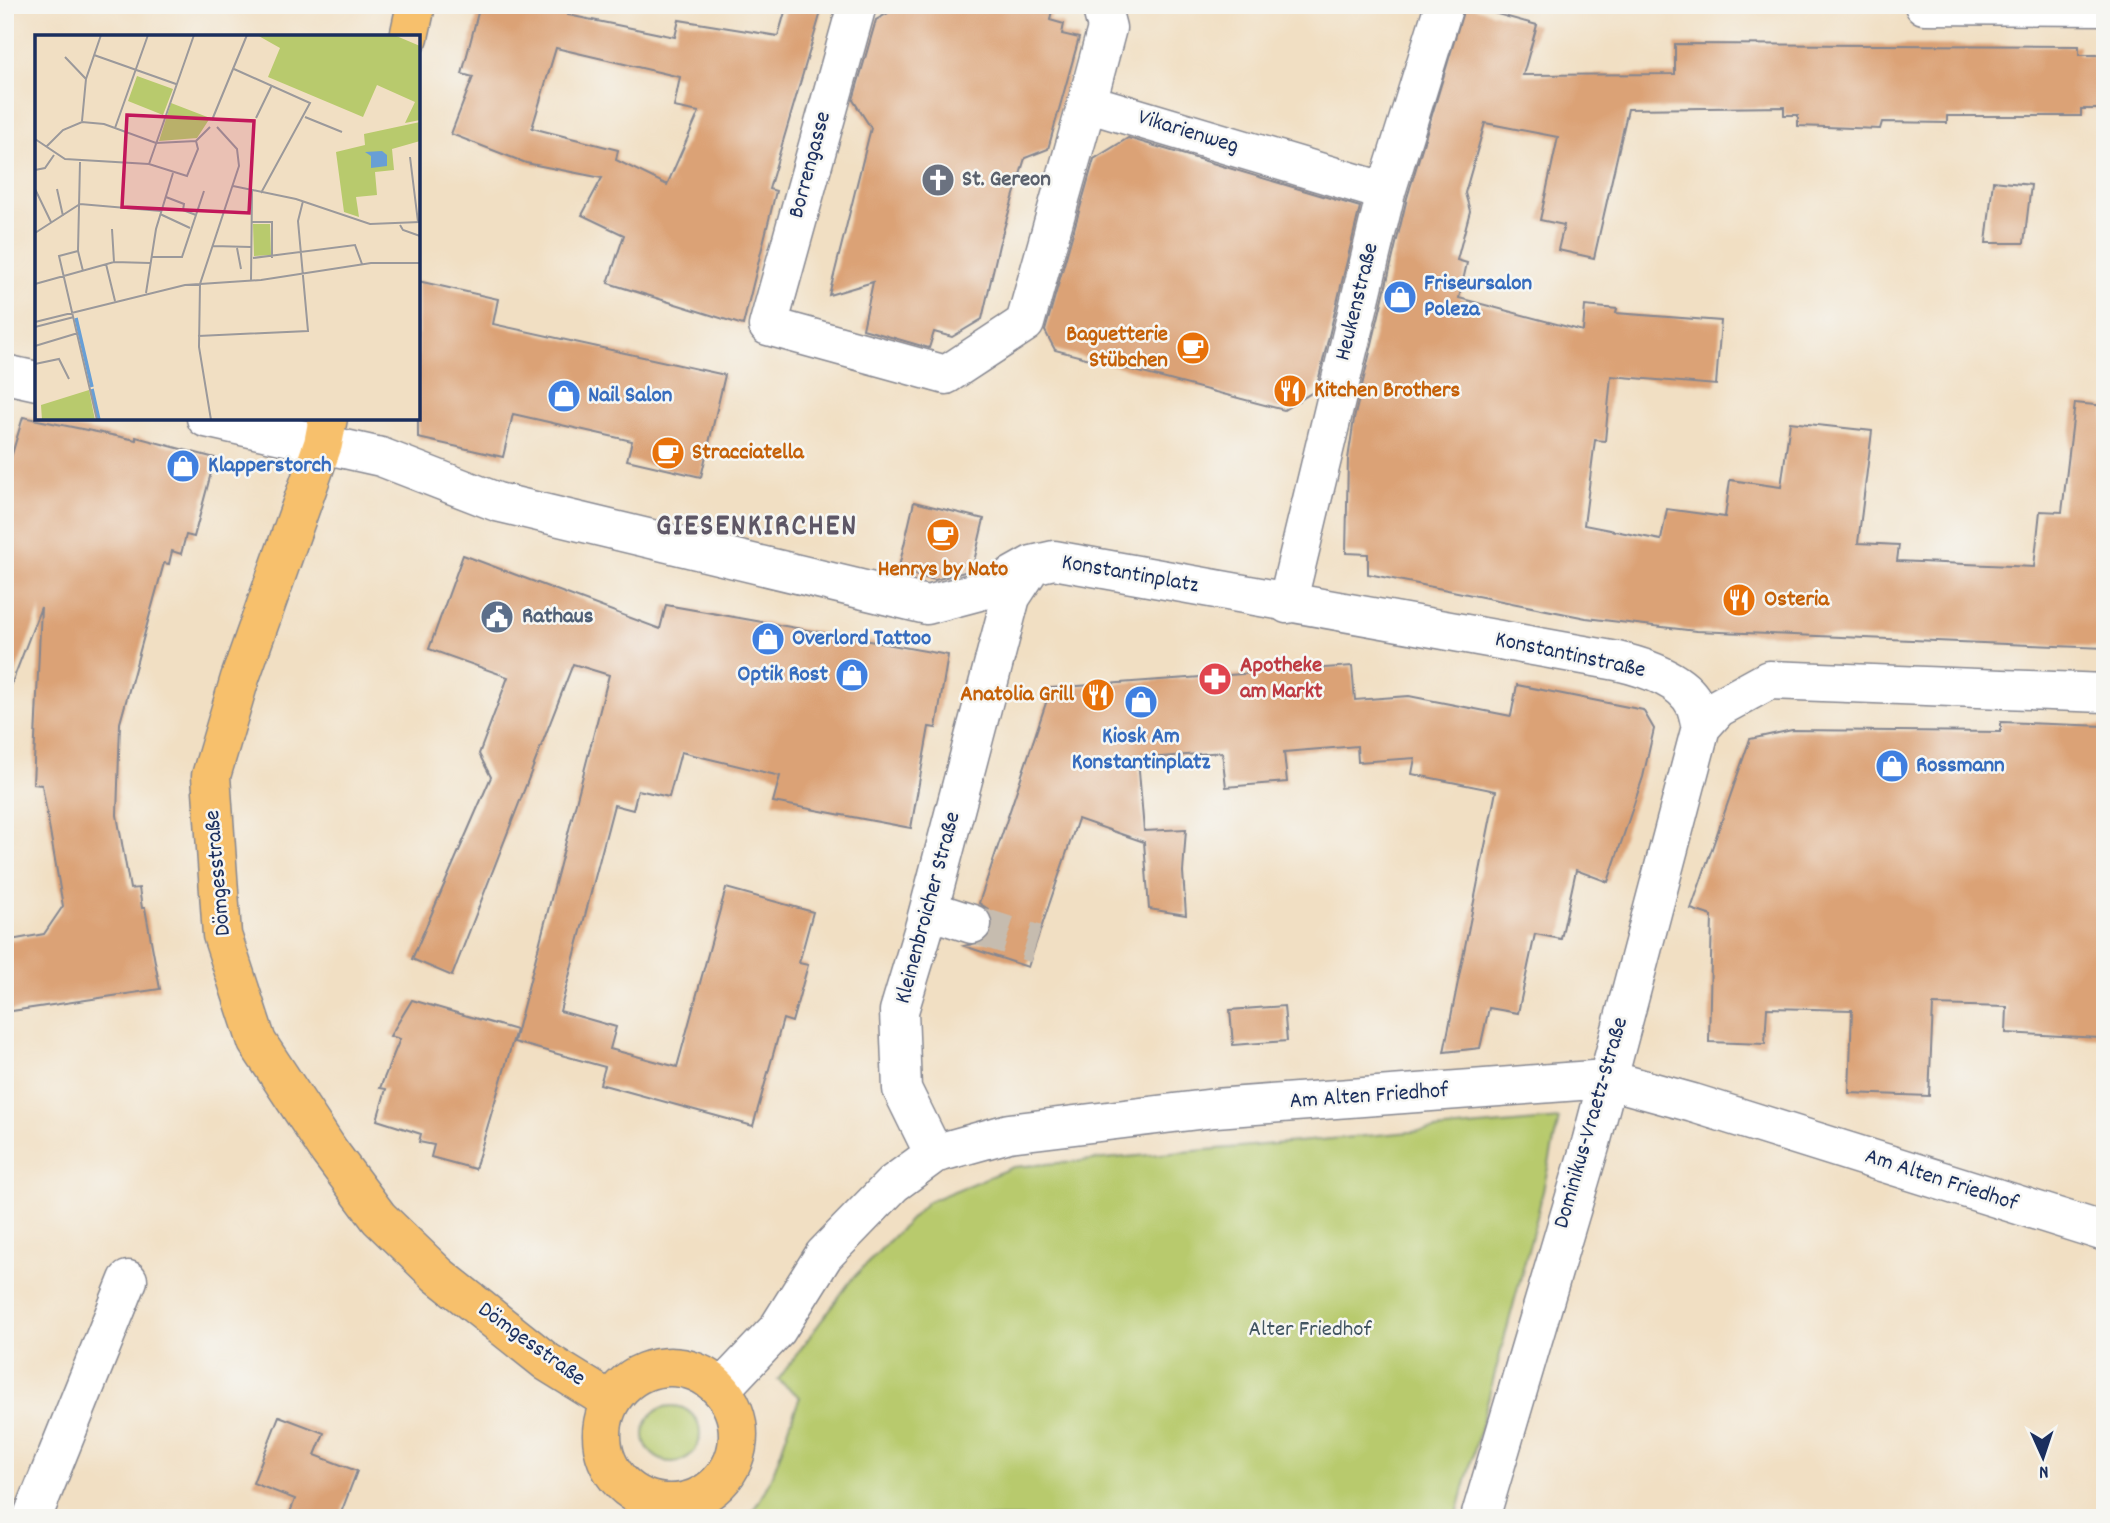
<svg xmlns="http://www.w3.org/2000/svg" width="2110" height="1523" viewBox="0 0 2110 1523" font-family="Dekko,sans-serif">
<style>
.green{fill:#b8ca6d;stroke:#6a7c66;stroke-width:2}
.building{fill:#dba276;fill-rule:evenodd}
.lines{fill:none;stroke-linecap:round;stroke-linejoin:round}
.minor-tunnel{stroke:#c6bcaf;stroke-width:38;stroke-dasharray:38 19;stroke-linecap:butt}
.minor-casing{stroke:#868790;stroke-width:41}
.major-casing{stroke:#868790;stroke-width:41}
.minor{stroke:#fff;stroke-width:38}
.major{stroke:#f7c06c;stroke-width:38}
.labels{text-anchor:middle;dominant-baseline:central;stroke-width:5;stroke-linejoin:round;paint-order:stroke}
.street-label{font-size:23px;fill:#1b2f5e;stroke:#f6f6f2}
.worship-label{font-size:23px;font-weight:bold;fill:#5b616d;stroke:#f6f6f2;text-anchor:start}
.shop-label{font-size:23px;font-weight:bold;fill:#366cbe;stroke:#f6f6f2;text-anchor:start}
.food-label{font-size:23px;font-weight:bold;fill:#c56008;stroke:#f6f6f2;text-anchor:start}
.service-label{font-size:23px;font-weight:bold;fill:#4e5e75;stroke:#f6f6f2;text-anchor:start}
.health-label{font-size:23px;font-weight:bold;fill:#be3a42;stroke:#f6f6f2;text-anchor:start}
.park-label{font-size:23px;fill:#425662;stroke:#f6f6f2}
.district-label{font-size:30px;font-weight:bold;letter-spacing:2px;fill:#5e5766;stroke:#f6f6f2}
.inset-river{fill:none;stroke:#689fd6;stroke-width:3.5}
.inset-road{fill:none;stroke:#9b999b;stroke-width:2}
.view{fill:#c2185b;fill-opacity:0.15;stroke:#c2185b;stroke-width:3.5}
.inset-edge{fill:none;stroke:#1b2f5e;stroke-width:3.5}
</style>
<rect width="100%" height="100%" fill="#f6f6f2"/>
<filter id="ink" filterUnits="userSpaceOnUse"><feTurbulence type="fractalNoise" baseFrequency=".0143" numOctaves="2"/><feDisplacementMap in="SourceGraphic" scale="14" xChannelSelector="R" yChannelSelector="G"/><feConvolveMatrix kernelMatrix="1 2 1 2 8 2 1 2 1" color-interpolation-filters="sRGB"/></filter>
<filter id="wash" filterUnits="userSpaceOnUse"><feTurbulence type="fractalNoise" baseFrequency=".00686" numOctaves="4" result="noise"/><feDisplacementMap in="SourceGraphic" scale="28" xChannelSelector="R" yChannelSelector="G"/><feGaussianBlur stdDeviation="1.57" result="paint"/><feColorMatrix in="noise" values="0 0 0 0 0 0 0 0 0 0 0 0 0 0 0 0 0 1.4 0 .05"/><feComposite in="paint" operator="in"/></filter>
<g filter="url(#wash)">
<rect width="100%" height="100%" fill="#f1dfc3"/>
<path class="green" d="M 1559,1119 L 1537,1217 L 1456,1518 L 747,1518 C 775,1485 784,1436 800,1397 L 778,1380 L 852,1279 L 927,1202 L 1013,1167 Z
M644 1434a28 28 0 1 1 56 0a28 28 0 1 1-56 0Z"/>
<g id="blocks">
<path class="building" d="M 480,5 L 571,5 L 568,15 L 675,37 L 679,20 L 778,36 L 787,5 L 800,5 L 821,12 L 769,189 L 776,191 L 743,325 L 608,283 L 624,235 L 582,215 L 602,178 L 526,163 L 451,134 L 473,77 L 462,74 ZM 556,48 L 680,77 L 674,107 L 699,112 L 667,185 L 616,160 L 618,150 L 532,128 Z
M 890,5 L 1032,5 L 1052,10 L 1050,20 L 1064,24 L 1062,34 L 1079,38 L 1048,149 L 1025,158 L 999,245 L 982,319 L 952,337 L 934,332 L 929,348 L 863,329 L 873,282 L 829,295 L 871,128 L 853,100 L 876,20 L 888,13 Z
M 1465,5 L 1537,25 L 1523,75 L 1675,74 L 1675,44 L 2079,46 L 2079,55 L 2105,55 L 2105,109 L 2081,109 L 2081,116 L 1947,116 L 1947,123 L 1882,122 L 1880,129 L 1798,126 L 1798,115 L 1784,115 L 1784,107 L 1628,109 L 1594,258 L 1558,250 L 1564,225 L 1540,220 L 1558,137 L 1485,123 L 1465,193 L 1470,211 L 1457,260 L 1467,263 L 1459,298 L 1583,331 L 1585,306 L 1617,309 L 1616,313 L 1721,321 L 1716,385 L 1611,376 L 1605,441 L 1595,440 L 1584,525 L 1661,540 L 1667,509 L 1725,517 L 1730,480 L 1781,487 L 1790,422 L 1872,431 L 1858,543 L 1899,545 L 1897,561 L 2034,567 L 2040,511 L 2062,512 L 2075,403 L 2105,406 L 2105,648 L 1696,631 L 1586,618 L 1368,574 L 1368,554 L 1346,553 L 1348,459 L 1354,419 L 1407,198 Z
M 1128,138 L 1360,207 L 1316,390 L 1284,410 L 1055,350 L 1045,331 L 1094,159 Z
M 1993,181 L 2031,185 L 2024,243 L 1986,243 Z
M 418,281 L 498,299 L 493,324 L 725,375 L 701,477 L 627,460 L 632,441 L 513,414 L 503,457 L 418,438 Z
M 23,417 L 136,440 L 136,437 L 215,458 L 194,537 L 186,535 L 181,554 L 172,551 L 169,564 L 164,563 L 120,723 L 117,815 L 130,889 L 139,888 L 142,908 L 145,908 L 160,989 L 5,1012 L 5,941 L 44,934 L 63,906 L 42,785 L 33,784 L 41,607 L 8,693 L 5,693 L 5,478 Z
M 914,502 L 984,519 L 972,570 L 935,580 L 898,571 Z
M 463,555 L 660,629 L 666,605 L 948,655 L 936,728 L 929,727 L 911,828 L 773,802 L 780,776 L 681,752 L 669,797 L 638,790 L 633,810 L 614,805 L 560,1011 L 616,1027 L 610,1049 L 677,1067 L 726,888 L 813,912 L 799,963 L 808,965 L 792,1022 L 783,1019 L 753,1126 L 600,1084 L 605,1067 L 514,1042 L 609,675 L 573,664 L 452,976 L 412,959 L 491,777 L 479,754 L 508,677 L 429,649 Z
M 1352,666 L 1355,700 L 1409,696 L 1511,716 L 1517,685 L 1643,710 L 1654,729 L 1643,777 L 1608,882 L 1576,870 L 1561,939 L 1535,934 L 1518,1013 L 1489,1008 L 1480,1048 L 1444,1052 L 1496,791 L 1412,774 L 1415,758 L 1358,762 L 1357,746 L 1284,752 L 1287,782 L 1226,787 L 1222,752 L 1138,759 L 1144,831 L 1186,829 L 1183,872 L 1186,915 L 1149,909 L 1144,842 L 1078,819 L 1028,967 L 964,946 L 986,941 L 993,931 L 993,919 L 988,909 L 979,903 L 1051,688 Z
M 2001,722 L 2105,726 L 2105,993 L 2102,993 L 2100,1038 L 2006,1033 L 2007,1007 L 1933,1005 L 1929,1096 L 1849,1093 L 1852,1010 L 1767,1008 L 1765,1044 L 1709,1042 L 1712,916 L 1691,909 L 1750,739 L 1792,730 L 2001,732 Z
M 412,1000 L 516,1030 L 475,1169 L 431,1157 L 434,1145 L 419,1142 L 421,1134 L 377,1120 L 386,1089 L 380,1088 L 400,1039 L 390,1036 Z
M 1284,1006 L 1287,1041 L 1233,1045 L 1230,1010 Z
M 279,1416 L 324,1433 L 315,1455 L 357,1471 L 339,1518 L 288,1518 L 295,1499 L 253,1483 Z"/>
</g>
</g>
<g filter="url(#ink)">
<use href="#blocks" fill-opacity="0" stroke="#868790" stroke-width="2"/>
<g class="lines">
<path class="minor-tunnel" d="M 972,924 L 1036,944"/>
<defs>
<path id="minor" d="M 857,5 L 768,326 L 946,375 L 1025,323 L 1087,103
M 1101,5 L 1107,28 L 1087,103 L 1386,192
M 1924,5 L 2105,6
M 5,374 L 37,381
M 206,418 L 381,457 L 497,502 L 927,605 L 991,588 L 1032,565 L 1054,560 L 1617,661 C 1643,667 1683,679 1695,705 C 1698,712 1699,720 1701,727
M 1287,604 L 1386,192 L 1444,5
M 929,910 L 972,924
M 934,1154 L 902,1089 L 899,1011 L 924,928 L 1011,597 L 1032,565
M 721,1389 L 777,1330 L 824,1255 L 893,1184 L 934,1154 L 1009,1133 L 1215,1108 L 1606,1079 L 1693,1103 L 2105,1232
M 32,1518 L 128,1280
M 1480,1518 L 1591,1143 L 1701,727 L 1718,708 L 1769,680 L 2105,693"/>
<path id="major" d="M 409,37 L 416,5
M 328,418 L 323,444 L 240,678 L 211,776 L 222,935 L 257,1042 L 329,1151 L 379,1218 L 438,1275 L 547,1362 L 610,1401
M602 1435a68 68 0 1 1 136 0a68 68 0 1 1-136 0Z"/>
</defs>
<use href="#minor" class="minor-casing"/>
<use href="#major" class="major-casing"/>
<use href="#minor" class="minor"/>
<use href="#major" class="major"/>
</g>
</g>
<defs>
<symbol id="church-disc" viewBox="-11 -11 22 22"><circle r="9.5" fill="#6b7280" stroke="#f6f6f2"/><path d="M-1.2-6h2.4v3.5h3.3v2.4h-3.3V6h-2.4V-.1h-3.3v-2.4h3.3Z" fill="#fff"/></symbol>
<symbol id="shop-disc" viewBox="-11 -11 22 22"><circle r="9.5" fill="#3f7fe0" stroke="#f6f6f2"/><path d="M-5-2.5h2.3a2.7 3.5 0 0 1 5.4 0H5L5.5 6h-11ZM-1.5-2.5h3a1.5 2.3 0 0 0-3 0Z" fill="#fff"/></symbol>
<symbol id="cafe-disc" viewBox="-11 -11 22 22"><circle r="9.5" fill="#e8710a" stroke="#f6f6f2"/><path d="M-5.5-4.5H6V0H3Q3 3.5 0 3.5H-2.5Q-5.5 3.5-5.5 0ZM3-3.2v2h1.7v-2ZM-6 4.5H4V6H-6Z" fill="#fff"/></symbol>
<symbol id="restaurant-disc" viewBox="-11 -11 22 22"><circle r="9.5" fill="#e8710a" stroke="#f6f6f2"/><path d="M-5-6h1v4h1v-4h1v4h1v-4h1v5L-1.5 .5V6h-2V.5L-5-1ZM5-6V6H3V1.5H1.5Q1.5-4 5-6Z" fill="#fff"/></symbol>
<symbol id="civic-disc" viewBox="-11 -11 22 22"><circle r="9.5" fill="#5c6f8a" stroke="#f6f6f2"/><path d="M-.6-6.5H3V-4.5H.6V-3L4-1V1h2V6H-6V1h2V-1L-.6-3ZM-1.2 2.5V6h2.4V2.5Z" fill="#fff"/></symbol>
<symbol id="pharmacy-disc" viewBox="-11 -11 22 22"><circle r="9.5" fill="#e0444e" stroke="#f6f6f2"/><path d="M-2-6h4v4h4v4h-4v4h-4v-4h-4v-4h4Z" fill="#fff"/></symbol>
</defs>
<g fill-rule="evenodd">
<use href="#church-disc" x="919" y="161" width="38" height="38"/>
<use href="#shop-disc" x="1381" y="278" width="38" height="38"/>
<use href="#cafe-disc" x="1174" y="329" width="38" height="38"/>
<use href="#restaurant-disc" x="1271" y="372" width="38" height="38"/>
<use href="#shop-disc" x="545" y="377" width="38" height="38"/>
<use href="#cafe-disc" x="649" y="434" width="38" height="38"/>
<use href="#shop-disc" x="164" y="447" width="38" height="38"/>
<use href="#cafe-disc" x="924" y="516" width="38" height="38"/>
<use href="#restaurant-disc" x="1720" y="581" width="38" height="38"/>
<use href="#civic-disc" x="478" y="598" width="38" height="38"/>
<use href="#shop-disc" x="749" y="620" width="38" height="38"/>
<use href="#shop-disc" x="833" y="656" width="38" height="38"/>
<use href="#pharmacy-disc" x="1196" y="660" width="38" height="38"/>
<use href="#restaurant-disc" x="1079" y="676" width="38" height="38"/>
<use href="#shop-disc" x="1122" y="683" width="38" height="38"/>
<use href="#shop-disc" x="1873" y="747" width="38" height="38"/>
</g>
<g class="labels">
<g class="street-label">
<text transform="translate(1188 133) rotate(17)">Vikarienweg</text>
<text transform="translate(811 165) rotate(-75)">Borrengasse</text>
<text transform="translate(1358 302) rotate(-76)">Heukenstraße</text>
<text transform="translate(1130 575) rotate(10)">Konstantinplatz</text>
<text transform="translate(1570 656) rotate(12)">Konstantinstraße</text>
<text transform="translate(219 873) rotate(-95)">Dömgesstraße</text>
<text transform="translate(929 908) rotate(-75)">Kleinenbroicher Straße</text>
<text transform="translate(1369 1097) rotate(-4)">Am Alten Friedhof</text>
<text transform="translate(1592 1123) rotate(-74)">Dominikus-Vraetz-Straße</text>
<text transform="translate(1941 1181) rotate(18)">Am Alten Friedhof</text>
<text transform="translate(531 1345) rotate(36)">Dömgesstraße</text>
</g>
<g class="worship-label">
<text x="962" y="180">St. Gereon</text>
</g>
<g class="shop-label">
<text x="1424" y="284">Friseursalon<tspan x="1424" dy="26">Poleza</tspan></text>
<text x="588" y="396">Nail Salon</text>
<text x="208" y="466">Klapperstorch</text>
<text x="792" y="639">Overlord Tattoo</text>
<text x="828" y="675" text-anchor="end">Optik Rost</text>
<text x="1141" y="737" text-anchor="middle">Kiosk Am<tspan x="1141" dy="26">Konstantinplatz</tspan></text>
<text x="1916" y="766">Rossmann</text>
</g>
<g class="food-label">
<text x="1168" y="335" text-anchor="end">Baguetterie<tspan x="1168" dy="26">Stübchen</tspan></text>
<text x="1314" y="391">Kitchen Brothers</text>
<text x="692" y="453">Stracciatella</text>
<text x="943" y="570" text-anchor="middle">Henrys by Nato</text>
<text x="1764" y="600">Osteria</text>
<text x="1074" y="695" text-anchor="end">Anatolia Grill</text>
</g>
<g class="service-label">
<text x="522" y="617">Rathaus</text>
</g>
<g class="health-label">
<text x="1240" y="666">Apotheke<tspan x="1240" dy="26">am Markt</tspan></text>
</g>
<g class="park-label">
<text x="1310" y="1330">Alter Friedhof</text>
</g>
<g class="district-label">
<text x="757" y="528">GIESENKIRCHEN</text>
</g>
</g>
<g transform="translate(35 35)">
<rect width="385" height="385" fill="#f1dfc3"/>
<path d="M 222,0 L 359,0 L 385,11 L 385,85 L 370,88 L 380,67 L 342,50 L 328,82 L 233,42 L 245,13 ZM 102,41 L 138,54 L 128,80 L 93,66 ZM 136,68 L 175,83 L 162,103 L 124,106 ZM 385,87 L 385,106 L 357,114 L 359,135 L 340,137 L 342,160 L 321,162 L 324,182 L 309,177 L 301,117 L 330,110 L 329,99 ZM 218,189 L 235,189 L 236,220 L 219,221 ZM 54,355 L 60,385 L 7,385 L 6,370 Z" fill="#b8ca6d"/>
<path d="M 347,116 L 352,120 L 352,131 L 336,133 L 336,121 L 330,117 Z" fill="#689fd6"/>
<path class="inset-river" d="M 41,283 L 57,352M 57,354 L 64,385"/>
<path class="inset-road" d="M 59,20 L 141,49M 30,22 L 51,44M 199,34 L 275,68 L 226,158M 270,82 L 307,97M 221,83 L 237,50M 177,85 L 212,0M 47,86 L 51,44 L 66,0M 80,93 L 113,0M 0,104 L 30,124 L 114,129 L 152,141 L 163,114 L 161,106M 11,112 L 28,95 L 47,87 L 69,89 L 121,108 L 161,106 L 175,92M 375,122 L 383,187M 45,127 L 43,216 L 48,236M 114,129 L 159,0M 0,135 L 10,133 L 19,120M 198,151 L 261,164 L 335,189 L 385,187M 0,154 L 16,187M 22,154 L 28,181M 131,162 L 149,169 L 148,175 L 161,180M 125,179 L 155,193M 216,187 L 237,187 L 237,223M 365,190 L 368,195 L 385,201M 77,194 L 79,227M 0,198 L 45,169 L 126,176M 178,211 L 216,212M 202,213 L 206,234M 43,216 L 24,221 L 62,385M 116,222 L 147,222 L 169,156M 218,223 L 320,210 L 327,229M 71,229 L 80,266M 216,246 L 217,156M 0,249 L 79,227 L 115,228M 111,258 L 121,194 L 138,138M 0,287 L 150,250 L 226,245 L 336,228 L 385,228M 0,292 L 39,282M 163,301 L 273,296 L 263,186 L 268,166M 0,311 L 43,298M 0,329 L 24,324 L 34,344M 0,360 L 1,385M 176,385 L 164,312 L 165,249 L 204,131 L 202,114 L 182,92"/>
<path class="view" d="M 92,80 L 219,86 L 214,178 L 87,172 Z"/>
<rect width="385" height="385" class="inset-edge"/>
</g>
<rect width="2110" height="1523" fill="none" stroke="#f6f6f2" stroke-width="28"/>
<g transform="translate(2043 1457) rotate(177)" stroke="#f6f6f2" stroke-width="5" paint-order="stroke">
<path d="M0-5L12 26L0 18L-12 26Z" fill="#1b2f5e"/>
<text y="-10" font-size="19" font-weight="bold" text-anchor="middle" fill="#1b2f5e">N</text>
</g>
</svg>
